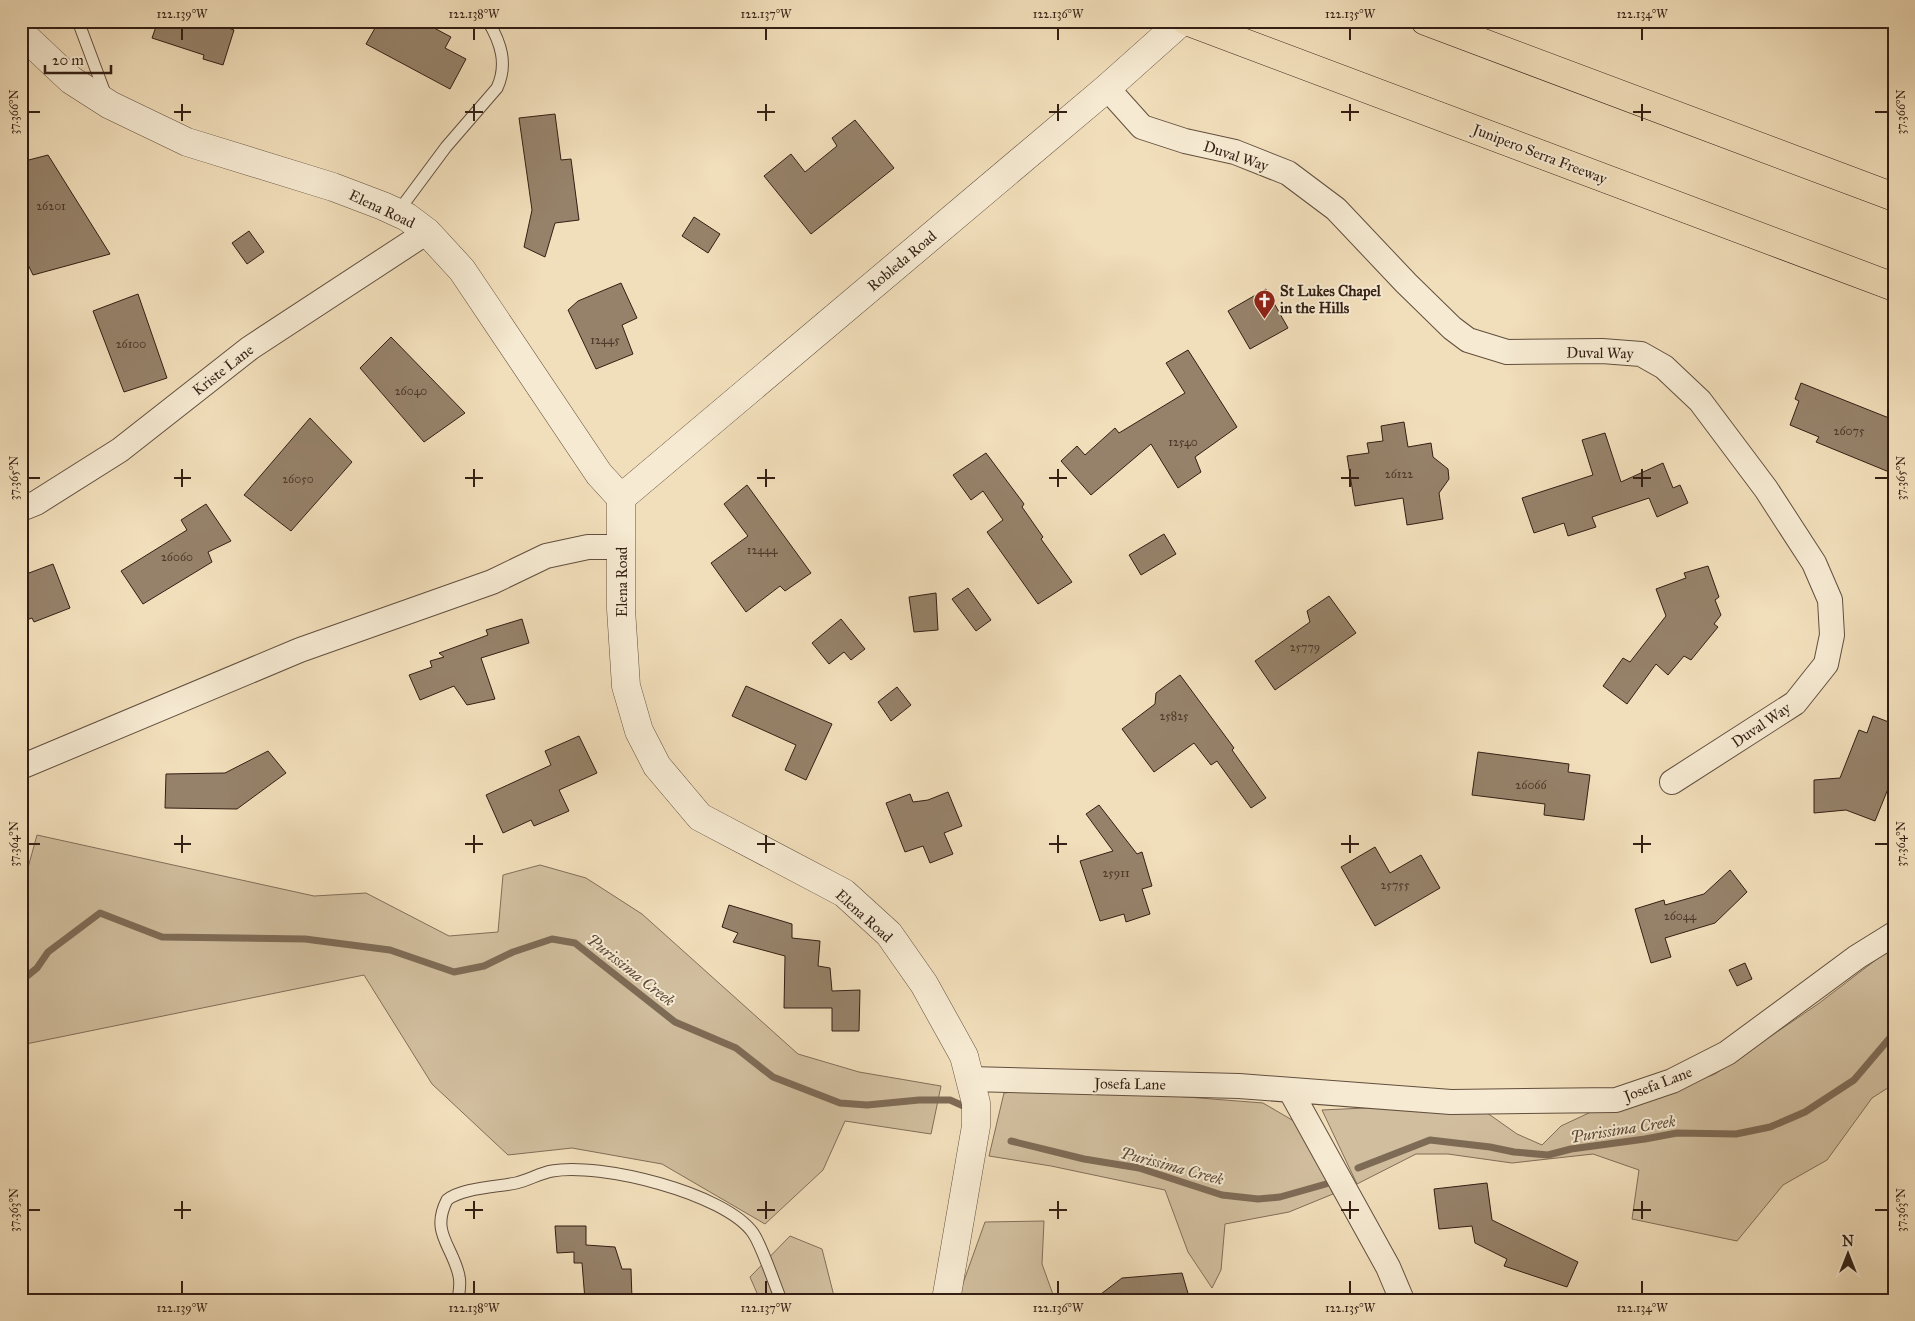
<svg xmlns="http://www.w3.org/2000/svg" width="1915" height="1321" viewBox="0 0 1915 1321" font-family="'IM FELL Great Primer',serif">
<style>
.green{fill:#d1be9e;stroke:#826e59}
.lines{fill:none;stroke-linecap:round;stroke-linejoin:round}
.stream{stroke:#7e6b56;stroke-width:7}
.building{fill:#96826a;stroke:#331f14}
.service-casing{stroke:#624f3e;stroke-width:13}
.minor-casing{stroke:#624f3e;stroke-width:26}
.tertiary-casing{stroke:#624f3e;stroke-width:29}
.motorway-casing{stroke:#331f14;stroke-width:29}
.service{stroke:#f6ead2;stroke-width:11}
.minor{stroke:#f6ead2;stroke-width:24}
.tertiary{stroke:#f6ead2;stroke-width:28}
.motorway{stroke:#f1deba;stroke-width:28}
.ticks{fill:none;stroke:#331f14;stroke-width:2}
.labels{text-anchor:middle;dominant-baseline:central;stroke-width:4;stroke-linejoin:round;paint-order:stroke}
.number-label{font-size:12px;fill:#4c382a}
.street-label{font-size:15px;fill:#331f14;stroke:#f6ead2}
.poi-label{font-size:15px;font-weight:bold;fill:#331f14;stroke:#f6ead2;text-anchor:start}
.water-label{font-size:16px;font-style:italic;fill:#5f4b3a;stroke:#f6ead2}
.neatline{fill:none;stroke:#331f14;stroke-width:2}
.ticks-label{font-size:12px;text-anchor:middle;fill:#331f14}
</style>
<rect width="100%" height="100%" fill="#f1deba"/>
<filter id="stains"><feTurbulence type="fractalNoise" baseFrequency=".004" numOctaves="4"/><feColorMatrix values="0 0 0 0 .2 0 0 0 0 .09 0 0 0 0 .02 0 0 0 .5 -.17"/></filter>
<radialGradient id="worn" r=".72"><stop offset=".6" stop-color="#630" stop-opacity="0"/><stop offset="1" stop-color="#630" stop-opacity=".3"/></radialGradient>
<path class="green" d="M 37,835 L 314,896 L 366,893 L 449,936 L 498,932 L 503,875 L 540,865 L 586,878 L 642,914 L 798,1054 L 859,1072 L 941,1086 L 931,1134 L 845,1121 L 823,1170 L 765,1224 L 662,1164 L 572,1148 L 508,1155 L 432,1084 L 364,975 L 21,1045 L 21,893 Z
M 1894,946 L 1894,1084 L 1872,1098 L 1827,1160 L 1783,1185 L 1737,1241 L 1632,1219 L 1639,1170 L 1593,1154 L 1512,1163 L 1448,1154 L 1416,1154 L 1357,1184 L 1322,1110 L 1473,1103 L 1517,1134 L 1542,1145 L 1561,1126 L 1593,1111 L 1650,1099 L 1715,1074 L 1818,1004 Z
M 1060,1087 L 1263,1103 L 1304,1127 L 1333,1194 L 1289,1212 L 1225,1224 L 1221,1270 L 1212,1288 L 1188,1252 L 1165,1190 L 1051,1166 L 989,1156 L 1004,1093 Z
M 1044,1221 L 1042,1264 L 1055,1300 L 957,1300 L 985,1222 Z
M 790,1236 L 822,1249 L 835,1300 L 760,1300 L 750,1277 Z"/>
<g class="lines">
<path class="stream" d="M 21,981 L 37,968 L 48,952 L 100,913 L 162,937 L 305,939 L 390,950 L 454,972 L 484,966 L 513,952 L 552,939 L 575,943 L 675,1022 L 736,1048 L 773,1077 L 840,1103 L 867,1105 L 919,1100 L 950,1100 L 970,1109
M 1011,1141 L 1084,1159 L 1139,1168 L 1222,1195 L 1258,1199 L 1280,1197 L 1326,1184
M 1358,1168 L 1430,1140 L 1490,1147 L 1514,1152 L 1548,1155 L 1571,1149 L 1645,1139 L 1677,1133 L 1736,1134 L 1770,1127 L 1805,1112 L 1854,1080 L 1894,1033"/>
</g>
<path class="building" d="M 158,21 L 209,21 L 234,30 L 223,65 L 203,59 L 204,55 L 152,38 Z
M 379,21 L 421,21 L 451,37 L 445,48 L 466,59 L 450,89 L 366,44 Z
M 555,114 L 561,160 L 571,159 L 579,220 L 555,223 L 545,257 L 524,247 L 532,210 L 519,118 Z
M 855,120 L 894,168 L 811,234 L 764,176 L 791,154 L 805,172 L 837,146 L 832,138 Z
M 48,155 L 110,254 L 33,275 L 21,250 L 21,162 Z
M 694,217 L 720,234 L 708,253 L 682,236 Z
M 249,231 L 264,252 L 247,264 L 232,243 Z
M 621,283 L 637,318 L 622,325 L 633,354 L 596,369 L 568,310 L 578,301 Z
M 1266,289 L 1288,328 L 1250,349 L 1228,311 Z
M 138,294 L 167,378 L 124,392 L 93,311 Z
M 391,337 L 465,413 L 424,442 L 360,368 Z
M 1188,350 L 1237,427 L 1195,457 L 1201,472 L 1178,488 L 1151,444 L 1091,495 L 1061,461 L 1077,446 L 1085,455 L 1115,428 L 1119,433 L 1185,393 L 1166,363 Z
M 1801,383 L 1894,420 L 1894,474 L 1816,442 L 1819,437 L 1790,425 L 1799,401 L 1795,399 Z
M 310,418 L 352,462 L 291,531 L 244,495 Z
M 1404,422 L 1408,447 L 1431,443 L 1433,457 L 1448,469 L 1449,479 L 1439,493 L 1443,519 L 1407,525 L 1403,498 L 1355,506 L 1347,456 L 1369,453 L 1367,443 L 1383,441 L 1381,426 Z
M 1605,433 L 1621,482 L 1663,463 L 1673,488 L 1680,485 L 1688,503 L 1657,517 L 1649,498 L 1592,517 L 1596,527 L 1568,536 L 1564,523 L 1534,533 L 1522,498 L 1593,475 L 1582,440 Z
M 986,453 L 1024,504 L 1022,507 L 1043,537 L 1041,539 L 1072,582 L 1038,604 L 987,532 L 1003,520 L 983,491 L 971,500 L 953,475 Z
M 747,485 L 811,573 L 785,591 L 780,586 L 746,612 L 711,563 L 748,536 L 724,504 Z
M 206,504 L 231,541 L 208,552 L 212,562 L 143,604 L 121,571 L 187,530 L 181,520 Z
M 1164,534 L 1176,554 L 1141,575 L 1129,555 Z
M 53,564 L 70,608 L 34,622 L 32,618 L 21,622 L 21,576 Z
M 1708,566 L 1719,597 L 1715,600 L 1721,615 L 1714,624 L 1718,627 L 1691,660 L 1684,656 L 1668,675 L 1656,664 L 1627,704 L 1603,686 L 1623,658 L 1630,662 L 1666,616 L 1656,589 L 1686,578 L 1684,573 Z
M 968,588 L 991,620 L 976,631 L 952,599 Z
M 936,593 L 938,630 L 914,632 L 909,597 Z
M 1329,596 L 1356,633 L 1275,690 L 1255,661 L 1310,622 L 1307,611 Z
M 522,619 L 529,643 L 481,658 L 495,699 L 467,705 L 454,686 L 420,700 L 409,675 L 432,667 L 430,661 L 444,657 L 439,653 L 488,635 L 486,630 Z
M 841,619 L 865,649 L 851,660 L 844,652 L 829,664 L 812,643 Z
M 1180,675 L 1234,748 L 1232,750 L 1266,798 L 1251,808 L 1217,761 L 1211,765 L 1194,743 L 1154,772 L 1122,729 L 1155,704 L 1156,693 Z
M 746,686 L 832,724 L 806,780 L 785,770 L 796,745 L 732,716 Z
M 897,687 L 911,705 L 891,721 L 878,702 Z
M 1873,716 L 1894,724 L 1894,774 L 1875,821 L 1846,810 L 1814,813 L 1814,780 L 1840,778 L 1859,730 L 1867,733 Z
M 579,736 L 597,773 L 559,790 L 569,811 L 534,826 L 531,820 L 503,833 L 486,795 L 551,765 L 545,751 Z
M 268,751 L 286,773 L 237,809 L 165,808 L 166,774 L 225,773 Z
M 1478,752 L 1569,764 L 1568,772 L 1590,775 L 1584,820 L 1544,815 L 1545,804 L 1472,795 Z
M 948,792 L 962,826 L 944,833 L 953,854 L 930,863 L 923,846 L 905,852 L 886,803 L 910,794 L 913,802 L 928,800 Z
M 1099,805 L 1137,854 L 1142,852 L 1152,886 L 1142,889 L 1150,914 L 1126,922 L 1124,914 L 1100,921 L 1080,861 L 1113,851 L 1086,814 Z
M 1375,847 L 1390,873 L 1421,855 L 1440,888 L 1375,926 L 1341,867 Z
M 1730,870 L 1747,892 L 1715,923 L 1665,938 L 1671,957 L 1651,963 L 1635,909 L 1664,900 L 1665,905 L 1704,894 Z
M 729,905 L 792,924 L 792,938 L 820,941 L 818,966 L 830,968 L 832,991 L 860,990 L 859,1031 L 832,1031 L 832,1008 L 784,1008 L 785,956 L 733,942 L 738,933 L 722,927 Z
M 1745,963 L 1752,979 L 1737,986 L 1729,970 Z
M 1487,1183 L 1492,1220 L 1578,1262 L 1567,1287 L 1504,1266 L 1507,1259 L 1475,1243 L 1472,1226 L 1439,1229 L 1434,1189 Z
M 555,1226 L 586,1226 L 586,1245 L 615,1247 L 622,1269 L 631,1269 L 632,1300 L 585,1300 L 582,1263 L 574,1263 L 574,1252 L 557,1253 Z
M 1182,1273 L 1190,1300 L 1093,1300 L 1122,1278 Z"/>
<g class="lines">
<defs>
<path id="service" d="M 78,21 L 106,96
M 397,213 L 446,147 L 497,88 C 508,64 501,43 488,21
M 458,1300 C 459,1292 461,1284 459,1276 C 453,1246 430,1233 447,1200 C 461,1188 497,1187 516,1183 C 529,1180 540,1173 552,1171 C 599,1162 725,1193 753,1233 C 762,1246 774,1283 781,1300"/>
<path id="minor" d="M 1107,88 L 1142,127 L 1185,141 L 1235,152 L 1288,173 L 1336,209 L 1406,283 L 1452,328 L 1468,340 L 1507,352 L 1602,351 L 1641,354 L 1664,367 L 1700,401 L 1766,489 L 1814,563 L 1830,600 L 1832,635 L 1826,664 L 1795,703 L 1672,782
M 21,509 L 36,503 L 120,450 L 250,348 L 427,232
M 21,767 L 300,650 L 492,582 L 546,556 L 588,547 L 622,547
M 970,1079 L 1239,1086 L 1451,1102 L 1616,1100 L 1672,1081 L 1727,1053 L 1857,957 L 1894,934
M 1290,1090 L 1388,1267 L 1402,1300"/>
<path id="tertiary" d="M 21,33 L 71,80 L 110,105 L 187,142 L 333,187 L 383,206 L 407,217 L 427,232 L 462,270 L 599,474 L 621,498 L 621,609 L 626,686 L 639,731 L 657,766 L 700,817 L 844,893 L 889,934 L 924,984 L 964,1056 L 976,1103 L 976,1126 L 946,1300
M 621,498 L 1107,88 L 1182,21"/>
<path id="motorway" d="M 1186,21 L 1894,287
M 1425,21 L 1894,197"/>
</defs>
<use href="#service" class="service-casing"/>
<use href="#minor" class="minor-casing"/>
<use href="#tertiary" class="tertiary-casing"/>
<use href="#motorway" class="motorway-casing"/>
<use href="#service" class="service"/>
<use href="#minor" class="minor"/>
<use href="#tertiary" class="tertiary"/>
<use href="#motorway" class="motorway"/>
</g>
<path class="ticks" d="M 182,28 L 182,40M 474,28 L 474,40M 766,28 L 766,40M 1058,28 L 1058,40M 1350,28 L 1350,40M 1642,28 L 1642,40M 182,104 L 182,121M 474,104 L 474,121M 766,104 L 766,121M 1058,104 L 1058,121M 1350,104 L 1350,121M 1642,104 L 1642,121M 28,112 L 40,112M 174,112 L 191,112M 465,112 L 483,112M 757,112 L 775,112M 1049,112 L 1067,112M 1341,112 L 1359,112M 1633,112 L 1651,112M 1875,112 L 1888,112M 182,469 L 182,487M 474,469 L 474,487M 766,469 L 766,487M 1058,469 L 1058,487M 1350,469 L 1350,487M 1642,469 L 1642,487M 28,478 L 40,478M 174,478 L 191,478M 465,478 L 483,478M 757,478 L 775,478M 1049,478 L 1067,478M 1341,478 L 1359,478M 1633,478 L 1651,478M 1875,478 L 1888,478M 182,835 L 182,853M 474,835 L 474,853M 766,835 L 766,853M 1058,835 L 1058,853M 1350,835 L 1350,853M 1642,835 L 1642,853M 28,844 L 40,844M 174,844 L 191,844M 465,844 L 483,844M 757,844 L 775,844M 1049,844 L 1067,844M 1341,844 L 1359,844M 1633,844 L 1651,844M 1875,844 L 1888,844M 182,1201 L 182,1219M 474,1201 L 474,1219M 766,1201 L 766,1219M 1058,1201 L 1058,1219M 1350,1201 L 1350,1219M 1642,1201 L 1642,1219M 28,1210 L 40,1210M 174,1210 L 191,1210M 465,1210 L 483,1210M 757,1210 L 775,1210M 1049,1210 L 1067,1210M 1341,1210 L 1359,1210M 1633,1210 L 1651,1210M 1875,1210 L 1888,1210M 182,1281 L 182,1294M 474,1281 L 474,1294M 766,1281 L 766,1294M 1058,1281 L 1058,1294M 1350,1281 L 1350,1294M 1642,1281 L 1642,1294"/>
<defs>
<symbol id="church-pin" viewBox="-11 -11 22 30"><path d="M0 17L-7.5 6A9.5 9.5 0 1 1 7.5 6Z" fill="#8f2418" stroke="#f6ead2"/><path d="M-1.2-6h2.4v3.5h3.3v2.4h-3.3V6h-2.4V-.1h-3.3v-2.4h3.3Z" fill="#fff"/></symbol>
</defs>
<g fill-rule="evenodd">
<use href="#church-pin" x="1252" y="288" width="25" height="34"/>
</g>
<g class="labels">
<g class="number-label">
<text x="51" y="206">26201</text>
<text x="605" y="340">12445</text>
<text x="131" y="344">26100</text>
<text x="411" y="391">26040</text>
<text x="1849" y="431">26075</text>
<text x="1183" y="442">12540</text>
<text x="1399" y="474">26122</text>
<text x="298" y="479">26050</text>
<text x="762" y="550">12444</text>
<text x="177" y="557">26060</text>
<text x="1305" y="647">25779</text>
<text x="1174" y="716">25825</text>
<text x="1531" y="785">26066</text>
<text x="1116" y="873">25911</text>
<text x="1395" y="885">25755</text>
<text x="1680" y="916">26044</text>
</g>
<g class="street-label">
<text transform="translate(1540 154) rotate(21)">Junipero Serra Freeway</text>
<text transform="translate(1236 156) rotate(18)">Duval Way</text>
<text transform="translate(382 209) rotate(25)">Elena Road</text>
<text transform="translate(902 261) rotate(-40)">Robleda Road</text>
<text transform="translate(1600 353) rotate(1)">Duval Way</text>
<text transform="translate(223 370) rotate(-38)">Kriste Lane</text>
<text transform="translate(622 582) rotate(-90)">Elena Road</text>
<text transform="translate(1761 725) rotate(-34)">Duval Way</text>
<text transform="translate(864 916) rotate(42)">Elena Road</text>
<text transform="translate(1130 1084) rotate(1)">Josefa Lane</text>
<text transform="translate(1658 1084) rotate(-21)">Josefa Lane</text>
</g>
<g class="poi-label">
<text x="1280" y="291">St Lukes Chapel<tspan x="1280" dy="17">in the Hills</tspan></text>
</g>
<g class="water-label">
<text transform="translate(631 970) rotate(38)">Purissima Creek</text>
<text transform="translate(1623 1129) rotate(-9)">Purissima Creek</text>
<text transform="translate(1172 1166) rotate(15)">Purissima Creek</text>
</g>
</g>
<rect width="1915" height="1321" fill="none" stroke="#f1deba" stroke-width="55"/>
<g transform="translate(1848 1254)" stroke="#f6ead2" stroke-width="4" paint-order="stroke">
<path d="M0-4L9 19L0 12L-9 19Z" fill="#331f14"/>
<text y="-8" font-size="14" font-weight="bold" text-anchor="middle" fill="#331f14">N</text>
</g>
<path d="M45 65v8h66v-8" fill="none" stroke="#331f14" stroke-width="2.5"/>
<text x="52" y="65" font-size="15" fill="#331f14" stroke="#f6ead2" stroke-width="4" paint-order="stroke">20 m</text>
<rect x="28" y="28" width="1860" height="1266" class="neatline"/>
<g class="ticks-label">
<text x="182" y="18">122.139°W</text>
<text x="474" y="18">122.138°W</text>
<text x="766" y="18">122.137°W</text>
<text x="1058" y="18">122.136°W</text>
<text x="1350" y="18">122.135°W</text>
<text x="1642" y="18">122.134°W</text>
<text transform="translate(14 112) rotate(-90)" y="4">37.366°N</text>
<text transform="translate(1901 112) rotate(-90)" y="4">37.366°N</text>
<text transform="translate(14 478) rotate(-90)" y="4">37.365°N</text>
<text transform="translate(1901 478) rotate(-90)" y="4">37.365°N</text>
<text transform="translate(14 844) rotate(-90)" y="4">37.364°N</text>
<text transform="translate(1901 844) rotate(-90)" y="4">37.364°N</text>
<text transform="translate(14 1210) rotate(-90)" y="4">37.363°N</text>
<text transform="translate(1901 1210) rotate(-90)" y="4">37.363°N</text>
<text x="182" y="1312">122.139°W</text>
<text x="474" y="1312">122.138°W</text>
<text x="766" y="1312">122.137°W</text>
<text x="1058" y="1312">122.136°W</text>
<text x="1350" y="1312">122.135°W</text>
<text x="1642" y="1312">122.134°W</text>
</g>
<rect width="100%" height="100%" filter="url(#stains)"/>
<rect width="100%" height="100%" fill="url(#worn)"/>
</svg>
